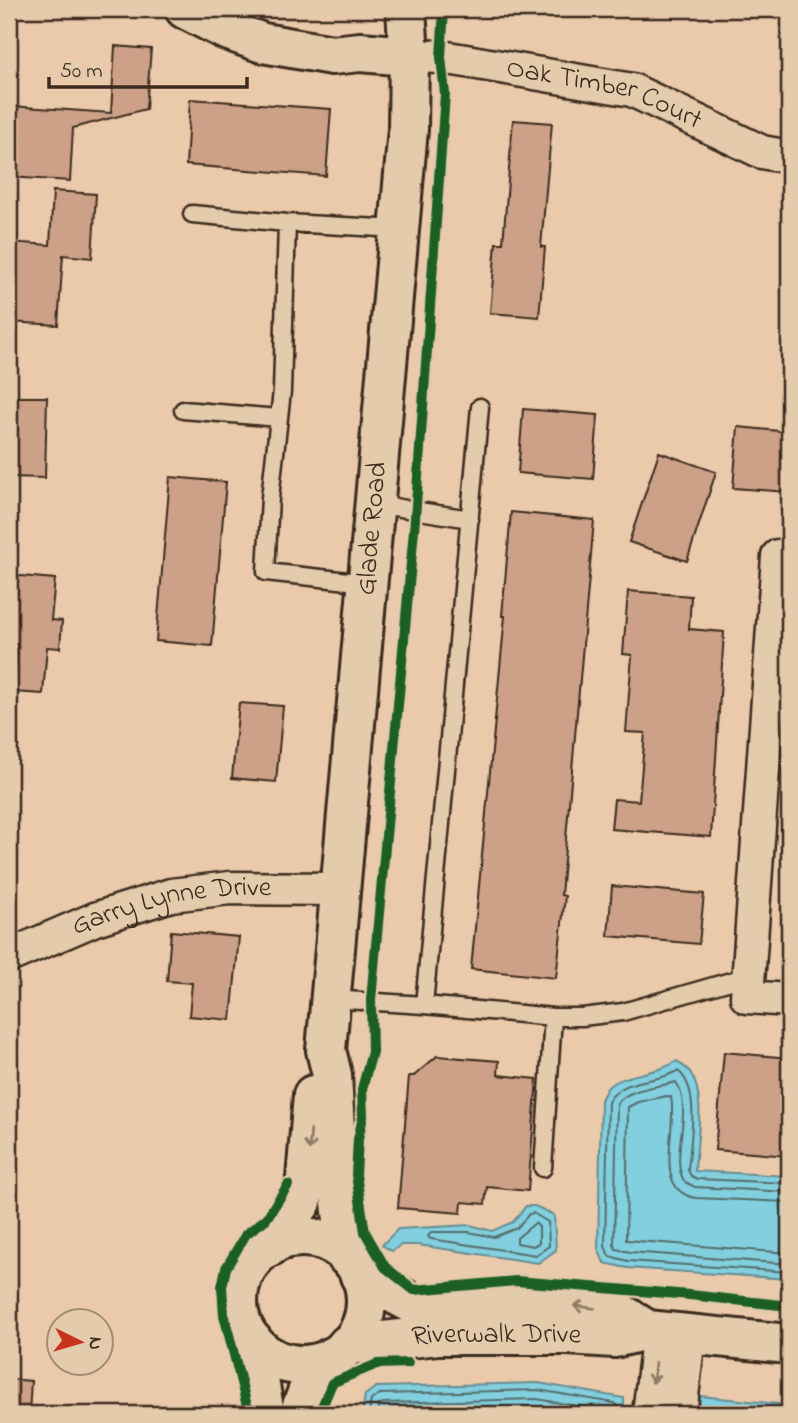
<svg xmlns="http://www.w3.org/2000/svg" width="798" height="1423" viewBox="0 0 798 1423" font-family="'Indie Flower',sans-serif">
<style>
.water{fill:#81cfdf;stroke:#658d92;stroke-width:2}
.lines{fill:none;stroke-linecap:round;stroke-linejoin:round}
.shore{stroke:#576c6b;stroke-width:2}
.building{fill:#cca188;stroke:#3b2a1e;stroke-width:2}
.service-casing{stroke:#3b2a1e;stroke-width:21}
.minor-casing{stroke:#3b2a1e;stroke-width:37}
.tertiary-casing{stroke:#3b2a1e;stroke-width:44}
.secondary-casing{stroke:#3b2a1e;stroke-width:44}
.service{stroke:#e3cbac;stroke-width:16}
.minor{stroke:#e3cbac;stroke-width:32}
.tertiary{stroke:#e3cbac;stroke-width:38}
.secondary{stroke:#e3cbac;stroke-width:38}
.cycleway-casing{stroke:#e3cbac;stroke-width:15}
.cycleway{stroke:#1b5e20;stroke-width:10}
.oneway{stroke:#8f7a65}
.labels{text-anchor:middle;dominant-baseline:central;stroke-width:7;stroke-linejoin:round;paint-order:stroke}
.street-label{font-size:28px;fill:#3b2a1e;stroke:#e3cbac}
</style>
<rect width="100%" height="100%" fill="#eacaab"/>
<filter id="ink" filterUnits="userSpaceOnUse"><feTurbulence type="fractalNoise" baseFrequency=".0143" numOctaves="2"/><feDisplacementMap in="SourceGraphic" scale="14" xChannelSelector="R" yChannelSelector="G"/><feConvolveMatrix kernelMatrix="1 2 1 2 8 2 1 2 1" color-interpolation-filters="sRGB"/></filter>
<g filter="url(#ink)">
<path class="water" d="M 677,1061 C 681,1065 687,1068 690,1072 C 707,1097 696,1143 695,1171 L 789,1176 L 789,1279 L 627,1268 L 604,1263 L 598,1248 L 601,1100 C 603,1096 606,1089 609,1086 C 628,1072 656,1075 677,1061 Z
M 526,1206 L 535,1206 L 554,1215 L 556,1250 L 538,1263 L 418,1245 L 401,1245 L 392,1251 L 382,1245 L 398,1229 L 470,1225 L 492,1231 L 513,1222 Z
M 538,1383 L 624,1398 L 624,1414 L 362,1414 L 365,1395 L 376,1387 Z
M 700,1396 L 789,1405 L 789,1414 L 700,1414 Z"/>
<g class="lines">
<path class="shore" d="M 789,1183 L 697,1179 L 691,1176 L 688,1170 C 690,1144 701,1088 678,1071 C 673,1072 668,1076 662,1077 C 643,1082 619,1082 608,1102 L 605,1246 L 609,1256 L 628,1261 L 789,1272
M 789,1192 L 695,1187 L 685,1182 C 668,1159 695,1112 676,1082 C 659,1087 627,1088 617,1104 L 614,1245 L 616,1249 L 630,1252 L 789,1264
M 789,1202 L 696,1198 C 651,1191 678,1129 671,1097 L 667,1096 L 638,1102 L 628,1107 L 626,1240 L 789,1253
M 533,1213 L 548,1222 L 549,1246 L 536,1255 L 431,1239 L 428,1237 L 431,1232 L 468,1232 L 494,1237 L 517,1228 L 529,1214 Z
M 535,1223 L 539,1227 L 539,1243 L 533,1246 L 517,1243 L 517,1238 Z
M 369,1414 L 371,1400 L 380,1394 L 538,1390 L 614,1403 L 617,1406 L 617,1414
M 378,1414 L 379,1405 L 383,1403 L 537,1399 L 605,1411 L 608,1414
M 389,1414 L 536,1410 L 564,1414
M 707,1414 L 707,1407 L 710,1405 L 789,1412"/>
</g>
<path class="building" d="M 115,46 L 151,49 L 146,109 L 73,128 L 70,181 L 9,177 L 11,106 L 111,113 Z
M 190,99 L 331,109 L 326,176 L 186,165 Z
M 513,120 L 552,123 L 541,247 L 545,247 L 539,317 L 490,313 L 496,243 L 503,243 Z
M 53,191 L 96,194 L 92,258 L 63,255 L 58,325 L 9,322 L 9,242 L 50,245 Z
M 9,397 L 47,397 L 45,478 L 9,477 Z
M 523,409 L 598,415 L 593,479 L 518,473 Z
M 738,427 L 789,432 L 789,492 L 733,488 Z
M 659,452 L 716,472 L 687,561 L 629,542 Z
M 170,477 L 226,482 L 212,646 L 156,641 Z
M 511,512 L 594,520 L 561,895 L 565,896 L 556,978 L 471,969 L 505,616 L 502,616 Z
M 9,575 L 55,579 L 51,620 L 62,621 L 60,648 L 47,647 L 43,694 L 13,692 L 17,644 L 9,643 Z
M 628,591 L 691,596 L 689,629 L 724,632 L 711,837 L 611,829 L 614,799 L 639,801 L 645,733 L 626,732 L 632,655 L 623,654 Z
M 239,703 L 283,706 L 276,782 L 232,778 Z
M 612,886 L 704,894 L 699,944 L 608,936 Z
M 171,931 L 239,937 L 231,1020 L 189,1016 L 192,983 L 167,981 Z
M 724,1052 L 789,1058 L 789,1156 L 715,1150 Z
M 437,1056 L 499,1061 L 498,1075 L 537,1079 L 528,1191 L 487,1187 L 485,1204 L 462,1202 L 461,1213 L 398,1208 L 409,1076 L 414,1076 Z
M 9,1379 L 31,1381 L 29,1414 L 9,1414 Z"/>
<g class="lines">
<defs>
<path id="service" d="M 192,214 L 287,223
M 183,410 L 279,418
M 375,504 L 470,519
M 367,583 L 266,572 L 270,498 L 282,391 L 287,223 L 400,229
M 330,999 L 424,1005 L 480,407
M 424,1005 L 553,1017 L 543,1168
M 553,1017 L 582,1017 L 623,1012 L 748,976"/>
<g id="minor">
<path id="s1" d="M 409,56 L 441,57 L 466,61 L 632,90 L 762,152 L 789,157"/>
<path d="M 778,556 L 747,997 L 789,1000"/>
<path id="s2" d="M 9,956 L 95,919 L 171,895 L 230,888 L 340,889"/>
<path d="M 649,1414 L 659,1331"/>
<path d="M 680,1414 L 689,1335"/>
</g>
<g id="tertiary">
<path d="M 185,9 L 224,29 L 263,43 L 332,55 L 360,52 L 409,56"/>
<path d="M 360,1276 L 415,1305 L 435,1310 L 521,1303 L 570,1305 L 619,1312 L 647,1330"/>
<path id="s3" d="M 347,1345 L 438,1335 L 568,1335 L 614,1338 L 647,1330 L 789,1344"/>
</g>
<g id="secondary">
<circle cx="302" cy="1301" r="64"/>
<path d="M 271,1246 L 302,1202 L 306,1179 L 313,1095"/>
<path id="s4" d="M 347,1257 L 337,1166 L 332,1075 L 326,1050 L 408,129 L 409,56 L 406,9"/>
<path d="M 252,1340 L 265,1414"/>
<path d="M 299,1414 L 312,1380 L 330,1358"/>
</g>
</defs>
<use href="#service" class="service-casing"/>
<use href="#minor" class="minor-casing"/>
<use href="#tertiary" class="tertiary-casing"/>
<use href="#secondary" class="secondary-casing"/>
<use href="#service" class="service"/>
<use href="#minor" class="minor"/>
<use href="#tertiary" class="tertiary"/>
<use href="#secondary" class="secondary"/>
<defs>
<path id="cycleway" d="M 444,9 L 441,57 L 445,94 L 415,519 L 371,1000 L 372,1052 L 362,1089 L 363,1117 L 358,1139 L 356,1175 L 365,1232 L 385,1267 L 414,1290 L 516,1281 L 690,1295 L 789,1306
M 247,1406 L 224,1315 L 222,1287 L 226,1268 L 246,1234 L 266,1219 L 288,1185
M 319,1414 L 332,1383 L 377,1364 L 408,1363"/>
</defs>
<use href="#cycleway" class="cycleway-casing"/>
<use href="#cycleway" class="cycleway"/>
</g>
<defs><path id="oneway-shaft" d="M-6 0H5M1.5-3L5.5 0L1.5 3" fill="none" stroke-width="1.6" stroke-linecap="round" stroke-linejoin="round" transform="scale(1.75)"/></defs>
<g class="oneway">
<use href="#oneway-shaft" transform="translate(310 1140) rotate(94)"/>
<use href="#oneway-shaft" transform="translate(584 1307) rotate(-173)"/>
<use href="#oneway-shaft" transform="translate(654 1373) rotate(97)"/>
</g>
</g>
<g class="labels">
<g class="street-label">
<text stroke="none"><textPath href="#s1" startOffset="200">Oak Timber Court</textPath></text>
<text stroke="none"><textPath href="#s4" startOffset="732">Glade Road</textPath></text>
<text stroke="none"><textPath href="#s2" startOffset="172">Garry Lynne Drive</textPath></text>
<text stroke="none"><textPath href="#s3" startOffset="150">Riverwalk Drive</textPath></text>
</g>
</g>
<rect width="798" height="1423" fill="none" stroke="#e3cbac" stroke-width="35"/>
<rect x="18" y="18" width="763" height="1388" fill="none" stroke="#3b2a1e" stroke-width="2.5" filter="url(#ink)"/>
<g transform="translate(80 1342) rotate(95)"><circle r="33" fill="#e3cbac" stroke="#a08b73" stroke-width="2"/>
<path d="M0-5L12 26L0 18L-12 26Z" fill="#c8321e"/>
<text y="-10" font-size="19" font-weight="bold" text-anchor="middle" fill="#3b2a1e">N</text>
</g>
<path d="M49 77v10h198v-10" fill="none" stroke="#3b2a1e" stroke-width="3.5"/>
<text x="60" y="77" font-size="21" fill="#3b2a1e" stroke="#e3cbac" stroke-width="5" paint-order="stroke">50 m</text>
</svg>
